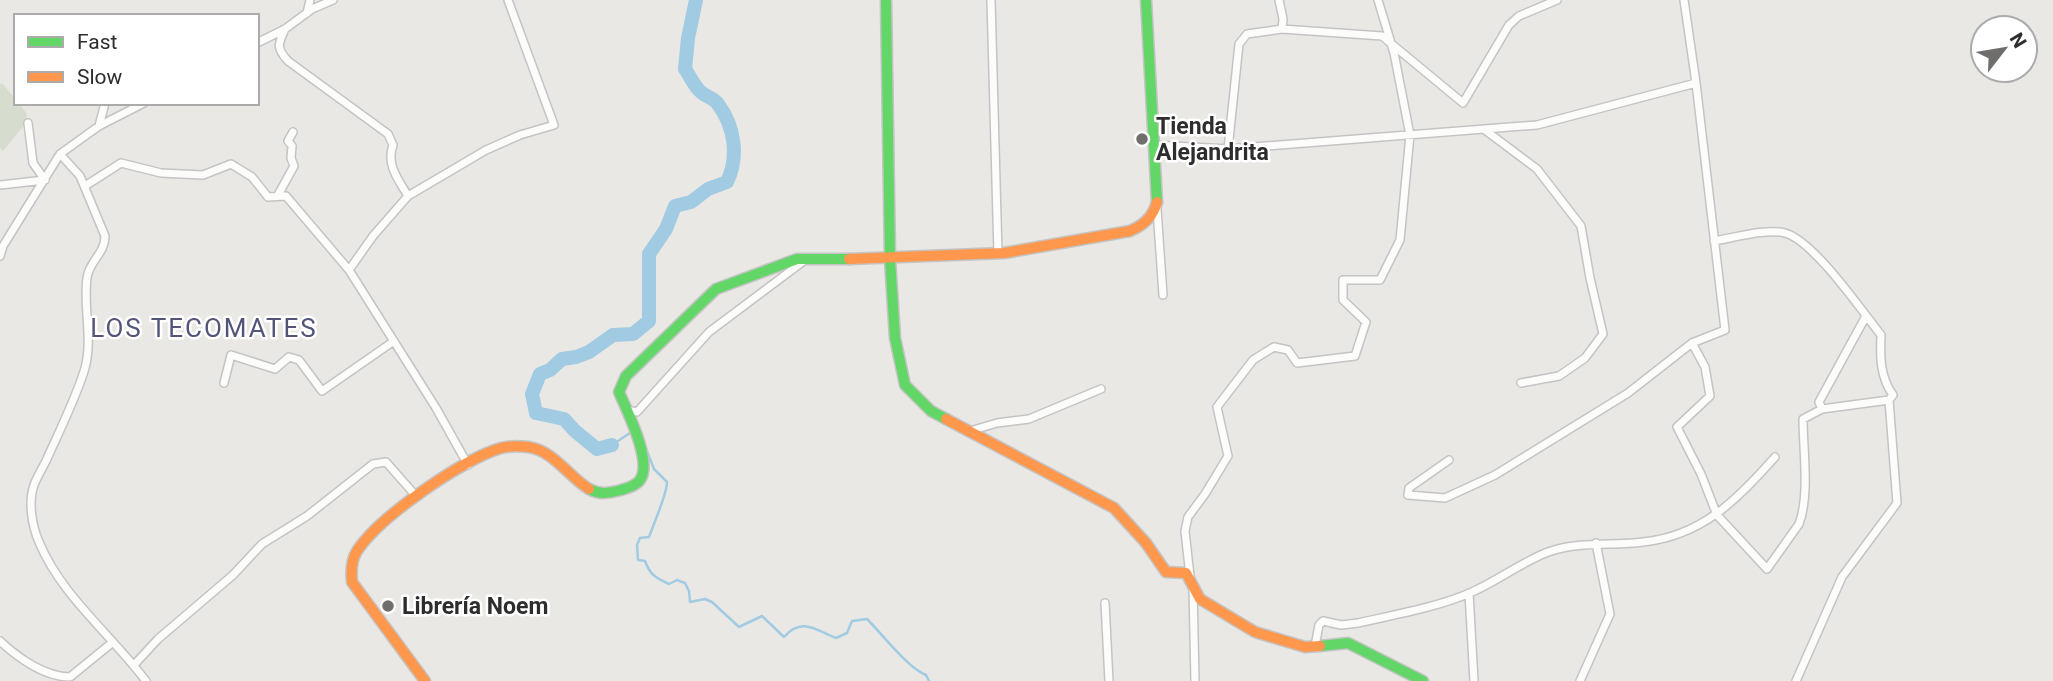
<svg xmlns="http://www.w3.org/2000/svg" width="2053" height="681" viewBox="0 0 2053 681" font-family="Roboto,sans-serif">
<style>
.cemetery{fill:#d6ddce}
.lines{fill:none;stroke-linecap:round;stroke-linejoin:round}
.stream{stroke:#a1cbe2;stroke-width:2.5}
.river{stroke:#a1cbe2;stroke-width:14}
.street-casing{stroke:#c4c4c4;stroke-width:10}
.fast-casing{stroke:#c4c4c4;stroke-width:13}
.slow-casing{stroke:#c4c4c4;stroke-width:13}
.street{stroke:#fcfcfb;stroke-width:7}
.fast{stroke:#63d668;stroke-width:10}
.slow{stroke:#ff974d;stroke-width:10}
.poi-dot{fill:#6f6e6d;stroke:#fff;stroke-width:2.5}
.labels{text-anchor:middle;dominant-baseline:central;stroke-width:5;stroke-linejoin:round;paint-order:stroke}
.poi-label{font-size:23px;font-weight:bold;fill:#2d2d2d;stroke:#fff;text-anchor:start}
.quarter-label{font-size:26px;letter-spacing:2px;fill:#525579;stroke:#fff}
</style>
<rect width="100%" height="100%" fill="#eae8e5"/>
<path class="cemetery" d="M 2,83 L 16,100 L 16,103 L 19,103 L 27,114 L 25,124 L 3,151 L 0,148 L 0,84 Z"/>
<g class="lines">
<path class="stream" d="M 641,436 L 654,469 L 667,482 C 667,494 654,523 649,537 L 640,538 L 637,545 L 638,560 L 645,561 C 650,575 656,578 669,584 L 677,580 L 685,583 L 689,591 L 690,602 L 705,599 L 712,602 L 739,627 L 762,616 L 784,637 C 802,616 817,631 836,638 L 847,633 L 852,621 L 867,619 C 883,635 907,667 926,675 L 929,681
M 612,445 L 630,433"/>
<path class="river" d="M 612,445 L 597,449 L 575,431 L 564,419 L 536,413 L 532,394 L 540,374 L 550,370 L 562,359 L 576,357 L 589,352 L 613,335 L 633,334 L 649,321 L 649,254 L 666,229 L 675,206 L 691,202 L 708,189 L 727,182 C 739,157 735,127 718,104 C 714,98 706,97 701,92 C 694,86 690,76 685,69 L 688,38 L 696,0"/>
<defs>
<path id="street" d="M 991,0 L 998,254
M 307,13 L 310,0
M 285,29 C 278,44 276,48 288,61 L 388,134 L 393,145 C 386,165 398,179 408,196
M 1282,29 L 1382,36 L 1463,103 L 1509,25 L 1519,16 L 1557,0
M 257,43 L 285,29 L 312,9 L 333,0
M 1696,83 L 1725,330 L 1692,343 L 1705,367 L 1710,396 L 1677,427 L 1701,474 L 1717,515 L 1767,569 L 1799,524 C 1810,495 1803,450 1803,419 L 1822,409 L 1889,400
M 28,123 L 33,163 L 45,180
M 99,126 L 105,103
M 1485,130 L 1537,169 L 1581,226 L 1590,278 L 1603,334 L 1585,358 L 1559,376 L 1521,383
M 1154,145 L 1228,149 L 1537,125 L 1696,83 L 1684,0
M 1228,149 L 1239,44 L 1247,34 L 1282,29 L 1283,19 L 1279,0
M 60,154 L 80,176 L 105,236 C 105,254 89,261 87,278 C 83,307 93,339 85,368 C 77,396 58,434 46,461 C 42,469 37,477 34,485 C 28,502 32,526 39,542 C 62,597 111,634 146,681
M 0,185 L 45,180
M 85,186 L 121,163 L 161,173 L 203,175 L 231,164 L 252,177 L 268,197 L 286,196 L 349,270 L 436,408 L 468,465
M 278,195 L 294,166 L 291,158 L 292,146 L 288,141 L 293,132
M 1157,209 L 1163,295
M 1714,241 C 1733,238 1767,228 1785,233 C 1814,241 1861,310 1881,335 C 1880,357 1880,377 1893,395 L 1889,400 L 1897,503 L 1842,577 L 1796,681
M 0,256 L 3,246 L 60,154 L 99,126 L 144,103
M 349,270 L 373,236 L 408,196 L 486,150 L 520,135 L 554,125 L 508,0
M 224,383 L 231,355 L 275,369 L 289,357 L 299,360 L 322,391 L 394,341
M 1822,409 L 1819,402 L 1866,316
M 626,410 L 637,412 L 709,332 L 805,260
M 970,431 L 997,423 L 1029,419 L 1101,389
M 1449,460 L 1409,488 L 1408,495 L 1445,498 L 1495,475 L 1628,393 L 1692,343
M 1190,576 L 1185,531 L 1188,517 L 1205,494 L 1228,456 L 1217,407 L 1253,360 L 1274,347 L 1288,350 L 1297,363 L 1355,356 L 1366,322 L 1343,300 L 1343,280 L 1380,280 L 1400,240 L 1410,135 L 1394,53 L 1378,0
M 1193,588 L 1195,681
M 1469,593 L 1474,681
M 1105,603 L 1109,681
M 0,641 C 18,658 45,677 70,677 L 113,642
M 1315,646 L 1319,625 L 1323,621 L 1341,625 L 1358,623 C 1393,615 1439,607 1472,592 C 1497,581 1522,562 1548,552 C 1579,541 1612,546 1643,542 C 1702,536 1738,499 1775,457
M 134,665 L 158,639 L 233,575 L 262,544 L 307,516 L 373,464 L 386,462 L 416,496
M 1580,681 L 1610,614 L 1596,543"/>
<path id="fast" d="M 886,0 L 890,259 L 895,338 L 905,385 L 931,411 L 946,419
M 1146,0 L 1157,202
M 589,489 C 600,495 609,493 621,490 C 627,488 636,486 640,480 C 653,462 627,411 619,392 L 626,376 L 716,289 L 797,259 L 849,259
M 1320,646 L 1348,643 L 1423,681"/>
<path id="slow" d="M 849,259 L 1004,253 L 1130,231 C 1144,225 1153,217 1157,202
M 946,419 L 1114,508 L 1146,543 L 1166,572 L 1186,573 L 1200,599 L 1255,632 L 1305,647 L 1320,646
M 425,681 L 352,582 C 351,571 351,560 357,551 C 379,517 463,459 501,448 C 509,446 519,446 528,447 C 553,450 569,477 589,489"/>
</defs>
<use href="#street" class="street-casing"/>
<use href="#fast" class="fast-casing"/>
<use href="#slow" class="slow-casing"/>
<use href="#street" class="street"/>
<use href="#fast" class="fast"/>
<use href="#slow" class="slow"/>
</g>
<g class="poi-dot">
<circle cx="1142" cy="139" r="7"/>
<circle cx="388" cy="606" r="7"/>
</g>
<g class="labels">
<g class="poi-label">
<text x="1156" y="126">Tienda<tspan x="1156" dy="26">Alejandrita</tspan></text>
<text x="402" y="606">Librería Noem</text>
</g>
<g class="quarter-label">
<text x="204" y="328">LOS TECOMATES</text>
</g>
</g>
<rect x="14" y="14" width="245" height="91" fill="#ffffff" stroke="#ababab" stroke-width="2"/>
<rect x="28" y="37" width="35" height="10" fill="#63d668" stroke="#ababab" stroke-width="2"/>
<text x="77" y="49" font-size="21" fill="#2d2d2d">Fast</text>
<rect x="28" y="72" width="35" height="10" fill="#ff974d" stroke="#ababab" stroke-width="2"/>
<text x="77" y="84" font-size="21" fill="#2d2d2d">Slow</text>
<g transform="translate(2004 49) rotate(59)"><circle r="33" fill="#ffffff" stroke="#ababab" stroke-width="2"/>
<path d="M0-5L12 26L0 18L-12 26Z" fill="#6f6e6d"/>
<text y="-10" font-size="19" font-weight="bold" text-anchor="middle" fill="#2d2d2d">N</text>
</g>
</svg>
